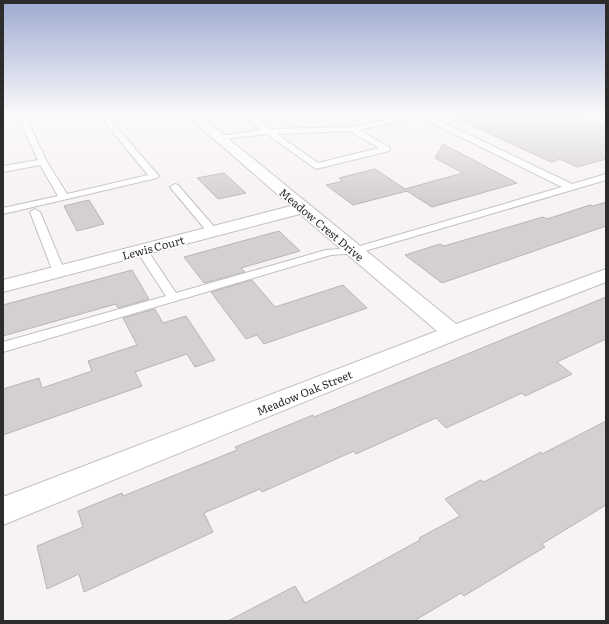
<svg xmlns="http://www.w3.org/2000/svg" width="609" height="624" viewBox="0 0 609 624" font-family="Literata,serif">
<style>
.building{fill:#d4cfd1;stroke:#b9b4b6}
.lines{fill:none;stroke-linecap:round;stroke-linejoin:round}
.service-casing{stroke:#c3bfc0;stroke-width:2}
.minor-casing{stroke:#c3bfc0;stroke-width:2}
.service{fill:#fff;fill-rule:evenodd}
.minor{fill:#fff;fill-rule:evenodd}
.labels{text-anchor:middle;dominant-baseline:central;stroke-width:3.5;stroke-linejoin:round;paint-order:stroke}
.street-label{font-size:11px;fill:#2d2c2c;stroke:#fff}
</style>
<rect width="100%" height="100%" fill="#f7f2f4"/>
<path class="building" d="M 447,114 L 573,114 L 606,126 L 606,159 L 577,167 L 560,159 L 551,162 Z
M 443,144 L 517,183 L 432,207 L 407,191 L 353,205 L 326,185 L 343,181 L 339,178 L 375,169 L 405,189 L 463,173 L 435,158 Z
M 224,173 L 246,193 L 218,199 L 197,178 Z
M 89,200 L 104,224 L 77,231 L 64,206 Z
M 606,202 L 606,226 L 442,283 L 405,255 L 440,244 L 444,246 L 543,217 L 547,219 L 590,205 L 593,206 Z
M 279,231 L 300,251 L 241,268 L 245,272 L 204,283 L 184,257 Z
M 132,270 L 149,299 L 118,308 L 116,304 L 3,336 L 3,305 Z
M 252,280 L 275,307 L 343,285 L 367,308 L 264,344 L 257,335 L 246,339 L 211,292 Z
M 606,297 L 606,339 L 557,362 L 572,374 L 525,396 L 522,393 L 446,428 L 436,418 L 356,454 L 354,451 L 262,492 L 260,489 L 204,513 L 213,532 L 84,592 L 79,574 L 47,589 L 37,546 L 83,527 L 78,511 L 122,493 L 123,496 L 237,450 L 235,447 L 313,415 L 314,417 Z
M 155,309 L 163,323 L 186,316 L 215,360 L 195,367 L 187,354 L 135,372 L 142,386 L 3,435 L 3,389 L 39,378 L 42,388 L 92,371 L 88,361 L 137,345 L 123,318 Z
M 606,421 L 606,505 L 542,544 L 545,547 L 464,596 L 461,593 L 414,621 L 228,621 L 295,586 L 305,603 L 420,540 L 419,538 L 460,516 L 445,499 L 481,480 L 484,482 L 541,452 L 542,454 Z"/>
<g class="lines">
<defs>
<path id="service" d="M 17,114 L 24,114 L 47,162 L 67,194 L 148,175 L 98,114 L 105,114 L 159,176 L 157,178 L 3,214 L 3,208 L 58,196 L 40,165 L 3,172 L 3,166 L 38,160 Z
M 242,114 L 249,114 L 271,129 L 352,127 L 414,114 L 426,114 L 572,184 L 606,174 L 606,180 L 358,253 L 331,255 L 3,352 L 3,342 L 166,296 L 136,250 L 138,248 L 146,248 L 176,293 L 326,250 L 353,248 L 562,187 L 420,117 L 359,130 L 389,147 L 390,149 L 389,151 L 316,169 L 267,134 L 217,140 L 216,138 L 220,136 L 261,130 ZM 350,131 L 379,148 L 318,163 L 277,134 Z
M 593,114 L 606,115 L 606,119 L 594,116 Z
M 175,184 L 178,185 L 217,230 L 218,232 L 217,234 L 209,234 L 170,187 Z
M 35,209 L 40,212 L 65,272 L 63,275 L 55,275 L 53,272 L 30,212 Z"/>
<path id="minor" d="M 185,114 L 198,114 L 456,324 L 606,269 L 606,282 L 461,338 L 3,525 L 3,497 L 437,331 L 300,214 L 3,292 L 3,280 L 291,206 Z"/>
</defs>
<use href="#service" class="service-casing"/>
<use href="#minor" class="minor-casing"/>
<use href="#service" class="service"/>
<use href="#minor" class="minor"/>
</g>
<linearGradient id="sky" x2="0" y2="1"><stop stop-color="#9daad1"/><stop offset="0.57" stop-color="#fbf9fa"/><stop offset="1" stop-color="#fbf9fa" stop-opacity="0"/></linearGradient>
<rect width="609" height="201" fill="url(#sky)"/>
<g class="labels">
<g class="street-label">
<text transform="translate(322 224) rotate(40)">Meadow Crest Drive</text>
<text transform="translate(153 247) rotate(-15)">Lewis Court</text>
<text transform="translate(304 392) rotate(-22)">Meadow Oak Street</text>
</g>
</g>
<rect width="609" height="624" fill="none" stroke="#2d2c2c" stroke-width="8"/>
</svg>
